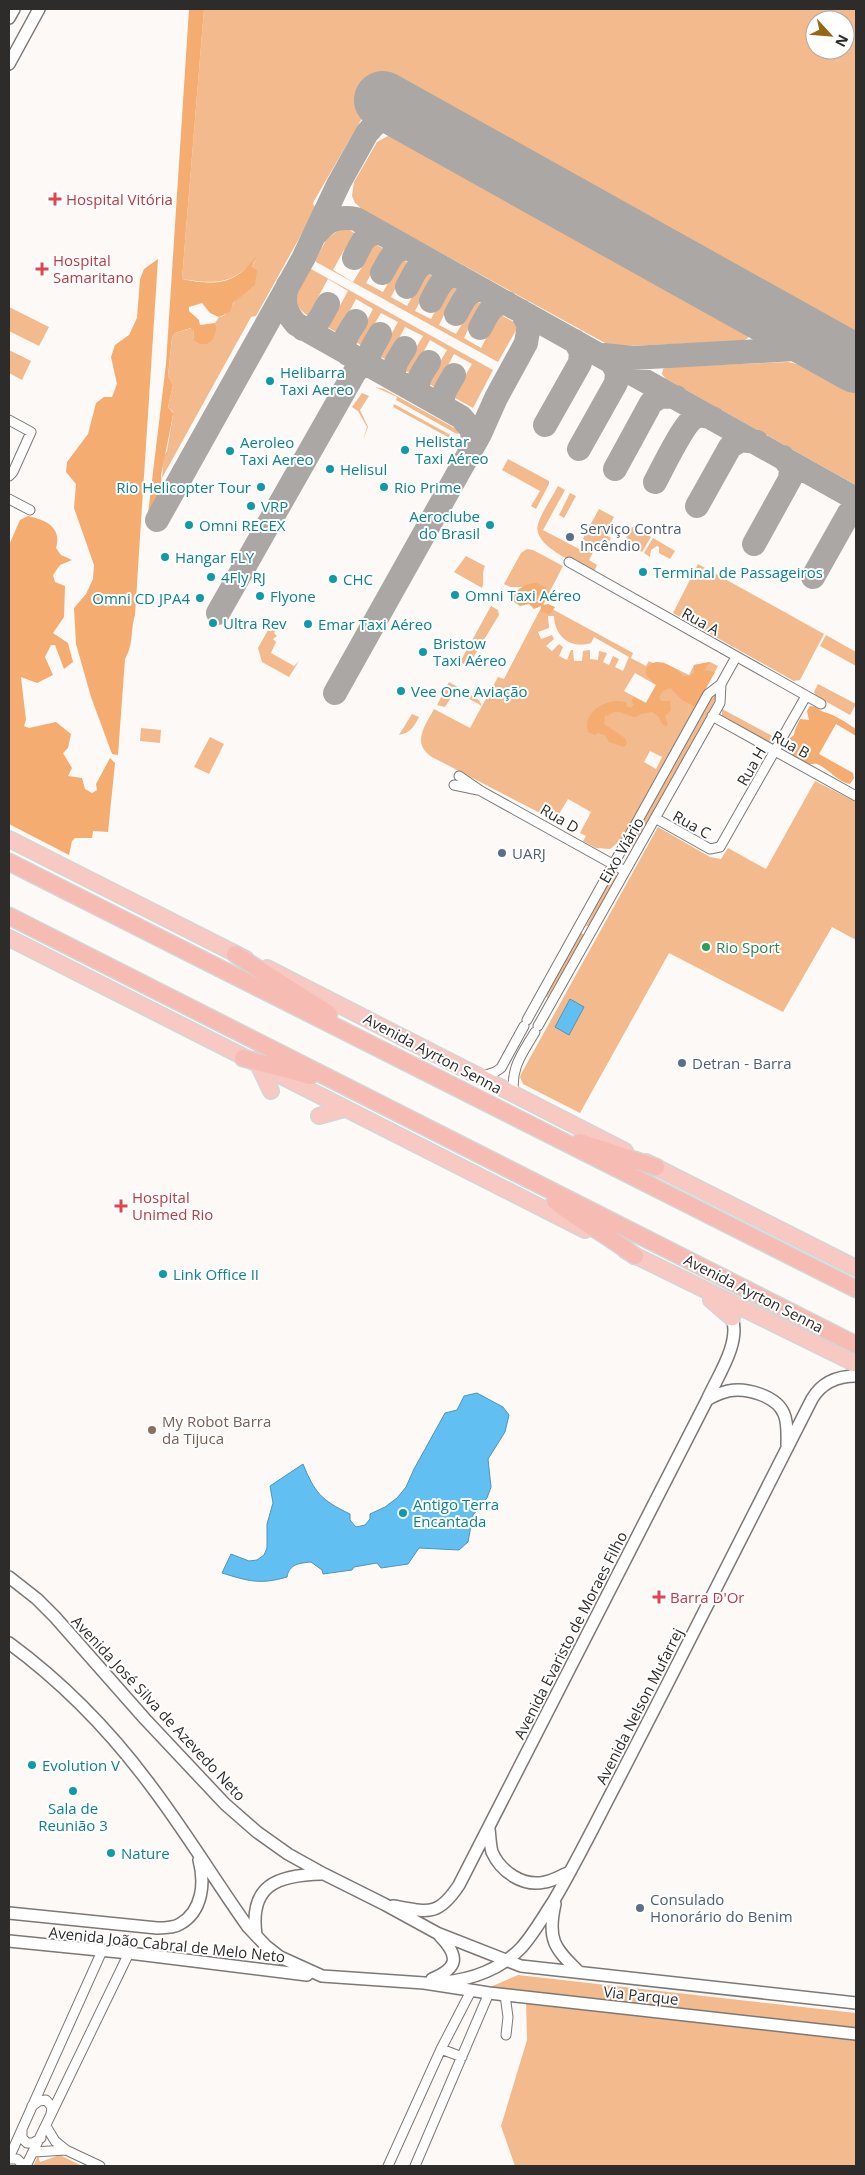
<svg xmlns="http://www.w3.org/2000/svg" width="865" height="2175" viewBox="0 0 865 2175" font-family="'Open Sans',sans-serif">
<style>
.green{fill:#f2ba8d;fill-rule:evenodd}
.forest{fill:#f4ac70}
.water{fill:#61c0f1;stroke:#5194b6}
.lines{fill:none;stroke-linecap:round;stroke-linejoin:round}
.taxiway{stroke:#aaa7a4;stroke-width:24}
.runway{stroke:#aaa7a4;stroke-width:58}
.minor-casing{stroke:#7c7876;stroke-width:11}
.tertiary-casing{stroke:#7c7876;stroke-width:14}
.trunk-casing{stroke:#d5d5d5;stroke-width:18}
.motorway-casing{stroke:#d5d5d5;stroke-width:19}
.minor{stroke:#fff;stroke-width:9}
.tertiary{stroke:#fff;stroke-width:11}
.trunk{stroke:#f8c8c2;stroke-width:15}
.motorway{stroke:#f6bbb3;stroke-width:16}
.health-dot{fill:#e0444e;stroke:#fff;stroke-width:2}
.culture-dot{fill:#0f9aa8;stroke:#fff;stroke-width:2}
.service-dot{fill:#5c6f8a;stroke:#fff;stroke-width:2}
.leisure-dot{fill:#2e9e5b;stroke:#fff;stroke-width:2}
.education-dot{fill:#8d6e63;stroke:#fff;stroke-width:2}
.labels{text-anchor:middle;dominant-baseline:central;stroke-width:4;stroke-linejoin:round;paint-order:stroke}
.health-label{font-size:15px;fill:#be3a42;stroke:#fff;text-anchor:start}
.culture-label{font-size:15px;fill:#0d838f;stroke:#fff;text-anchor:start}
.service-label{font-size:15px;fill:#4e5e75;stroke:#fff;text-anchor:start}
.street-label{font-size:15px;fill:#2d2c2b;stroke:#fff}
.leisure-label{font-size:15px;fill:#27864d;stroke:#fff;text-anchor:start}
.education-label{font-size:15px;fill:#785e54;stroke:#fff;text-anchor:start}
</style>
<rect width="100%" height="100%" fill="#fdf9f6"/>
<path class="green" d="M 204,9 L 856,9 L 856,338 L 399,83 L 389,80 L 369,115 L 365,113 L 314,201 L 313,204 L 316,208 L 256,316 L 251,317 L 162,478 L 164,456 L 167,451 L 173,415 L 173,412 L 168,407 L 173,385 L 168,376 L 172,337 L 175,333 L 192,328 L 194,332 L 193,341 L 199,344 L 208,344 L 217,327 L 215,323 L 219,317 C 227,316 229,310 233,304 C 237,297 246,291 252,287 L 254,269 L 252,267 L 255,260 C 231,285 215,284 182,279 ZM 815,20 L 845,20 L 845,50 L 815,50 Z
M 388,136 L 403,138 L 727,318 L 748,332 L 748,338 L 743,341 L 626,346 L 605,343 L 363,210 L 355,203 L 352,196 L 354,182 L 377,142 Z
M 340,230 L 349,230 L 360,236 L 350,253 L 344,250 L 333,270 L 353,282 L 365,262 L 360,258 L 369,241 L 390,252 L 380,269 L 375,267 L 366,283 L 383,292 L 392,276 L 387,273 L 396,256 L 414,266 L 404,283 L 399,281 L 391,297 L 407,306 L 416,290 L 411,287 L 421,270 L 439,279 L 429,297 L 424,294 L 415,311 L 431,319 L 440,303 L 436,301 L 446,283 L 463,293 L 454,310 L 448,307 L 439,325 L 456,334 L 466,317 L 461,314 L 470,297 L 487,307 L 478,324 L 472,321 L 464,338 L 481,348 L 490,331 L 485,328 L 494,311 L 519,325 L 498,362 L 316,262 L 315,260 L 328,237 Z
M 309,269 L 311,269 L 493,370 L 473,408 L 448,394 L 457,378 L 462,381 L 472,364 L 454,354 L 445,371 L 450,374 L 441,391 L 424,381 L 432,364 L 437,367 L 447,350 L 430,340 L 420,358 L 425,360 L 416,377 L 399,367 L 408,351 L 413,353 L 423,336 L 405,327 L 396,344 L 401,347 L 392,363 L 374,353 L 383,337 L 388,340 L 398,322 L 381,313 L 371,330 L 376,333 L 368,349 L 350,339 L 359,323 L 364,326 L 373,309 L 356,299 L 347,316 L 352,319 L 343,336 L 322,324 L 331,308 L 337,311 L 348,291 L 328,279 L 317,299 L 322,303 L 313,319 C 286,304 297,290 309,269 Z
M 9,307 L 49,327 L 39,346 L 9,331 Z
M 9,350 L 31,361 L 22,380 L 9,373 Z
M 788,362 L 815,368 L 856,391 L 856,485 L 666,379 L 662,374 L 663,369 L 668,367 Z
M 375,387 L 384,389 L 460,431 L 458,434 L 455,433 L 396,400 L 397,397 Z
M 362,393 L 369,396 L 360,410 L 368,427 L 363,440 L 367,427 L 358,411 L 352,407 Z
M 394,404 L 454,437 L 455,441 L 393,407 Z
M 508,459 L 549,481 L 549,484 L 536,509 L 531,506 L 540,491 L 502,470 Z
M 558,486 L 565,490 L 543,530 L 581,550 L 584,546 L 580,544 L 599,509 L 614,517 L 605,534 L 611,538 L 604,551 L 596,547 L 589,560 L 597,565 L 594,572 C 579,564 531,546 538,524 C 542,511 552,498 558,486 Z
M 570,493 L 576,496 L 564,518 L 559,515 Z
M 632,527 L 651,537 L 642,552 L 624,542 Z
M 653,538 L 675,551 L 670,559 L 659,553 L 659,547 L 657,546 L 651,550 L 650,557 L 644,553 Z
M 527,549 L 533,550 L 563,566 L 546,599 L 523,587 L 510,587 L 504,584 L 521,553 Z
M 466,556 L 485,566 C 481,574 485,581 482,588 L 454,572 Z
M 698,564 L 824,634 L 800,680 L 794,681 L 673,613 Z
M 543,604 L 633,653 L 631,658 L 646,666 L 649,661 L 659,666 L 662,662 L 689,675 L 694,665 L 710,662 L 718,666 L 621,840 L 610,849 L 596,848 L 583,841 L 586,836 L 580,833 L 591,812 L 568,799 L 556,819 L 540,813 L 432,757 C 411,743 425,726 434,709 L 470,728 L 482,706 L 455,691 L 445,707 L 437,705 L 449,682 L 479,700 L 482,706 L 498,677 L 504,679 ZM 548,616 L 554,616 C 555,637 570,649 591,643 L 594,637 L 629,657 L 623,671 L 615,667 L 619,659 L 613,656 L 609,665 L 603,662 L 607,653 L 599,651 L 598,660 L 590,659 L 590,650 L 583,651 L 582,661 L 574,661 L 573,650 L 571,650 L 567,660 L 559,656 L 563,647 L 559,644 L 552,651 L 546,646 L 554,639 L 552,635 L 541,639 L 538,632 L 549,628 ZM 635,673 L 656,685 L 646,703 L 624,691 ZM 650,751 L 662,757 L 656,769 L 644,762 Z
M 491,606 L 498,610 L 499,615 L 468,666 L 460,662 Z
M 272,623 L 278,626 L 274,633 L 277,636 L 273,639 L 276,642 L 271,653 L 294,666 L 299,661 L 289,677 L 262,662 L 258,648 Z
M 826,635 L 856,652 L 856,666 L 820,646 Z
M 818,684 L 856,704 L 850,715 L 816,696 L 814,692 Z
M 715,694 L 717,697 L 634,846 L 630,847 L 630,844 L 713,695 Z
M 722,709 L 778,739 L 773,742 L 768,742 L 722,716 Z
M 412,714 L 419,717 C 414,727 410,733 399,735 Z
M 141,728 L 161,730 L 160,743 L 140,741 Z
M 210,737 L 224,744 L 209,774 L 194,767 Z
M 815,781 L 856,802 L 856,940 L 832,927 L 783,1012 L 669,953 L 580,1113 L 523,1084 L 520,1077 L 521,1074 L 658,827 L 710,857 L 721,859 L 728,848 L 766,869 Z
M 615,873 L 617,877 L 590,926 L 586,926 L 612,875 Z
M 580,933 L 583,934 L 584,937 L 547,998 L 546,995 Z
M 518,1975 L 856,2013 L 856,2166 L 515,2166 L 501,2126 L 527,2040 L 526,1998 L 488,1988 Z
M 60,2155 L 82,2166 L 33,2166 L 38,2156 L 40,2162 Z"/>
<path class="forest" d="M 189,9 L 204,9 L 182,279 C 215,286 236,285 256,256 L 252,267 L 257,270 L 255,285 L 233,303 L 230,312 L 219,317 L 210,313 L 202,303 L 189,307 L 189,311 L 199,320 L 200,325 L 215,323 L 217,327 L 213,339 L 208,344 L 199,344 L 193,341 L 194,332 L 191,328 L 175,333 L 172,337 L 168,376 L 173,385 L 168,407 L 173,413 L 173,415 L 161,475 L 162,487 L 155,501 L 153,517 L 147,522 L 166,364 Z
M 158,259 L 135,615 C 130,632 134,643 125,659 L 118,755 L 112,754 L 91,697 L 76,644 L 74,608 L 86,594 L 93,579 L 94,565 L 74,508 L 76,484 L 66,472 L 67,462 L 88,434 L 96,403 L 104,397 L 112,397 L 117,384 L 111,357 L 115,345 L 129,335 L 137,318 L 140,279 L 144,269 Z
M 28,516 C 47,520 62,528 56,548 L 61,555 L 72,560 L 60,565 L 53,575 L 55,582 L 65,586 L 64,617 L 53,633 L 68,643 L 73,662 L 64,669 L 55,645 L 51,645 L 45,657 L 53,675 L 37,683 L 21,677 L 26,720 L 24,726 L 29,728 L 56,722 L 71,734 L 68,748 L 63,753 L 72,768 L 68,776 L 82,778 L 85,789 L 92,793 L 97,790 L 96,784 L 110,758 L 115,763 L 108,832 L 93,831 L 92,838 L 75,838 L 72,841 L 69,855 L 9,824 L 9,545 L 20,520 Z
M 537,583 L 546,588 L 549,593 L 543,605 L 548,604 L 555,607 L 550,614 L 541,612 L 541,606 L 534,609 L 529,604 L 520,606 L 513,601 C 513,590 526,583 537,583 Z
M 656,662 C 666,662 678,669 683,676 L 690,676 L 694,673 L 694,665 L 710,662 L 704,670 L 715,672 L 696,707 L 682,700 L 670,688 L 663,691 L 659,697 L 661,701 L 670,701 L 671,710 L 665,716 L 668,724 L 666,726 L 662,724 L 659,717 L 652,712 L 641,714 L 636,717 C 626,717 618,706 608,716 L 605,715 L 604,724 L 625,738 L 627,743 L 624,747 L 609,742 L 605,735 L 598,733 L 595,735 L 588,732 C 581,711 611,695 627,703 L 626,706 L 631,708 L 634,704 L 631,702 L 634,697 L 646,703 L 656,685 L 646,675 C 644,668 649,664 656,662 Z
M 810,706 C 817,706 818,710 824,712 C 837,716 845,722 856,729 L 856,736 L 836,724 L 819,754 L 853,773 L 854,778 L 850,784 C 839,783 828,768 817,764 C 813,763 809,765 805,764 C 800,764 795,760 790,757 L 794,748 L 788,743 L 790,738 L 794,735 L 795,730 L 800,719 L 809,720 L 807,711 Z"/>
<path class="water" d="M 570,999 L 584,1007 L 569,1035 L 555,1027 Z
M 477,1393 L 503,1407 L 509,1415 L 505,1432 L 488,1459 L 491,1487 L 487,1498 L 473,1515 L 468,1542 L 459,1550 L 419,1548 L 408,1564 L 381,1568 L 377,1563 L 354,1567 L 352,1570 L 323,1574 L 322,1570 L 311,1562 C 300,1563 289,1564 287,1577 C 260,1585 248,1581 222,1573 L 231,1554 L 249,1561 L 257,1560 L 264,1555 L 267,1548 L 267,1524 L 273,1503 L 270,1486 L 303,1464 C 315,1493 321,1500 350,1514 L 350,1520 L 356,1527 L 365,1525 L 370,1519 L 370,1514 L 385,1507 L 397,1498 L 406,1487 L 414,1469 L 445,1413 L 457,1410 L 464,1396 Z"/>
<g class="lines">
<path class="taxiway" d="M 317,233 C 327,220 339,216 356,219 L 856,499
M 354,258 C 361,245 364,232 380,233
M 382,273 C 389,262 393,246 409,249
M 288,285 C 282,300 285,312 296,324 L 461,417 L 472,430 L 473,446
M 407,287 C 414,275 417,261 433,262
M 431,301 C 438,289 442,274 458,276
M 749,304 L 768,316 L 776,329 L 773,343 L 761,351
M 456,314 C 463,302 467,288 483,290
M 480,328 C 487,316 491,302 507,303
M 303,329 C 317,330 322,314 328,304
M 348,354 C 339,342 350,331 356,321
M 605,355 L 632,358 L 796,349 L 835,352
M 373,367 C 363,357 375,344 380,334
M 397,381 C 389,369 399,358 405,348
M 421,394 C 413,383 423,372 429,362
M 446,408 C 438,397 448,386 454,375
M 545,425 L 580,363 L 581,352 L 575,341
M 579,449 L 616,383 L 617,372 L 611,361
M 615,469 L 651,403 L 661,396 L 676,397
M 655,482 C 662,469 684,423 695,417 C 702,414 708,416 714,419
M 697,506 L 730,447 L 741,440 L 757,442
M 157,520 L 303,259 L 339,183 L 367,133 L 377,122 L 387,116 L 409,115
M 754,544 L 790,479 L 791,468 L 783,457
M 813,577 L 849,513 L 856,507
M 218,613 L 356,370 L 364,365 L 373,367
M 335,693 L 480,434 L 496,398 L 526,343 L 529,325 L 521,311"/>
<path class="runway" d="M 383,100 L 856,364"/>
<defs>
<path id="minor" d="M 9,420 L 31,432 L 13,472 L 9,476
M 9,499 L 30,510
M 569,562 L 821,704
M 712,716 L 856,796
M 459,776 L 481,791 L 625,871
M 454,785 L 478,790
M 655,818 L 710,849 L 720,847 L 806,696
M 527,1020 L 708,694 L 721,684
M 538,1026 L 720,703 L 721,684 L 736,657
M 480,1077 L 495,1072 L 501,1068 L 524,1026
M 514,1095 C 510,1068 522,1054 535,1032
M 505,1995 L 508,2017 L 506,2035
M 441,2049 L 462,2057
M 32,2106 L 39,2101 L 46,2100 L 52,2107 L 51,2114
M 22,2129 L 22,2138 L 27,2143 L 33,2143 L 41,2138
M 66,2150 L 100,2166
M 34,2152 L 66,2150 L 55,2141 L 46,2126
M 9,2158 L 102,1951
M 9,2159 L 17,2159 L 24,2166
M 26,2166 L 129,1953
M 388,2166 L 441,2049 L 471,1991
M 415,2166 L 489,1993"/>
<path id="tertiary" d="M 9,18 L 14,9
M 9,64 L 39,9
M 707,1400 C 713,1396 721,1393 728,1391 C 746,1387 777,1396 784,1414 C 788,1423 787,1435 787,1445
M 9,1577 L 37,1599 L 55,1617 L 145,1719 L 225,1804 L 257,1832 L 288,1854 L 324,1874 L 384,1904 L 437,1933 L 521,1966 L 856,2003
M 9,1643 C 62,1682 109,1730 148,1782 C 184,1829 214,1879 248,1927 L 266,1946 L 280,1957 L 322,1976 L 424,1983 L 489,1993 L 856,2034
M 489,1829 C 490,1836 490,1845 492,1852 C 501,1872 523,1887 545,1882 C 553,1881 562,1875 570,1872
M 555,1904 C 547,1939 554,1948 579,1972
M 393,1906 C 428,1912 438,1917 459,1885 L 707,1400 C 717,1377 741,1343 732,1318
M 9,1913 L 157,1928 C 164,1928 174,1928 180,1924 C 203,1911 205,1882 199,1860
M 256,1935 C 249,1885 277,1875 322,1874
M 9,1941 L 129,1953 L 307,1975
M 432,1979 C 458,1968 460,1957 440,1936
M 443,1982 C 471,1980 501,1969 521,1948 C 533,1935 543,1917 553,1902 C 576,1863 596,1822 617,1782 C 683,1655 746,1527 812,1399 C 822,1382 837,1376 856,1376"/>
<path id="trunk" d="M 9,839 L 246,959
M 9,938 L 585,1230
M 267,968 L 625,1151
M 259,1066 L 271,1091
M 319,1116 L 344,1109
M 646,1162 L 856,1268
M 626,1251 L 856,1364
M 711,1300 L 732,1318"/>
<path id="motorway" d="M 9,862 L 856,1289
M 9,916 L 856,1345
M 235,954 L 329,1014
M 243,1058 L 310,1076
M 580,1142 L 656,1167
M 555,1201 C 580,1221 609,1236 635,1256"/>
</defs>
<use href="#minor" class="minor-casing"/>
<use href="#tertiary" class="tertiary-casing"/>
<use href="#trunk" class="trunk-casing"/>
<use href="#motorway" class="motorway-casing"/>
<use href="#minor" class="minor"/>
<use href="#tertiary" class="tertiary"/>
<use href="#trunk" class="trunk"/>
<use href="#motorway" class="motorway"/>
</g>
<g class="health-dot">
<path d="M52.5 191.5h5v5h5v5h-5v5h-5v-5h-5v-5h5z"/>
<path d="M39.5 261.5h5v5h5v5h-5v5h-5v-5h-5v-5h5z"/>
<path d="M118.5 1198.5h5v5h5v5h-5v5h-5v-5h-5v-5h5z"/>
<path d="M656.5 1589.5h5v5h5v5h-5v5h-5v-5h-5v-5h5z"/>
</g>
<g class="culture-dot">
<circle cx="270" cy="381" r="5"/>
<circle cx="405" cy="450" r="5"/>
<circle cx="230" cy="451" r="5"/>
<circle cx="330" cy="469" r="5"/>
<circle cx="261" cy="487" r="5"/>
<circle cx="384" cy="487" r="5"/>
<circle cx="251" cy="506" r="5"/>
<circle cx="189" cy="525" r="5"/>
<circle cx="490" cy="525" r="5"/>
<circle cx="165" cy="557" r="5"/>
<circle cx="643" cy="572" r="5"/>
<circle cx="211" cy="577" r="5"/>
<circle cx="333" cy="579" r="5"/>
<circle cx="455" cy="595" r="5"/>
<circle cx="260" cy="596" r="5"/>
<circle cx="200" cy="598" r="5"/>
<circle cx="213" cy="623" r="5"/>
<circle cx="308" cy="624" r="5"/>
<circle cx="423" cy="652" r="5"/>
<circle cx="401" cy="691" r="5"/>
<circle cx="163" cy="1274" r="5"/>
<circle cx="403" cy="1513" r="5"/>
<circle cx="32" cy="1765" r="5"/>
<circle cx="73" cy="1791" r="5"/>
<circle cx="111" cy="1853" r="5"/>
</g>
<g class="service-dot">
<circle cx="570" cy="537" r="5"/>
<circle cx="502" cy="853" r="5"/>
<circle cx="682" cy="1063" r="5"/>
<circle cx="640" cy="1908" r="5"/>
</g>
<circle class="leisure-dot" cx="706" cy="947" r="5"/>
<circle class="education-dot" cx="152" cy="1430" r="5"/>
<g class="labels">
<g class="health-label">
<text x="66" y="199">Hospital Vitória</text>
<text x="53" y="260">Hospital<tspan x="53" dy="17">Samaritano</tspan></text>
<text x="132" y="1197">Hospital<tspan x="132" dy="17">Unimed Rio</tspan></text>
<text x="670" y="1597">Barra D'Or</text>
</g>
<g class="culture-label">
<text x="280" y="372">Helibarra<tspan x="280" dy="17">Taxi Aereo</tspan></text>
<text x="415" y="441">Helistar<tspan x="415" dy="17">Taxi Aéreo</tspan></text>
<text x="240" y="442">Aeroleo<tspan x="240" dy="17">Taxi Aereo</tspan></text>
<text x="340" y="469">Helisul</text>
<text x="251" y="487" text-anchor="end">Rio Helicopter Tour</text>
<text x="394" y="487">Rio Prime</text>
<text x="261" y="506">VRP</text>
<text x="480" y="516" text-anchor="end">Aeroclube<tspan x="480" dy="17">do Brasil</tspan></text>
<text x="199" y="525">Omni RECEX</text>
<text x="175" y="557">Hangar FLY</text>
<text x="653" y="572">Terminal de Passageiros</text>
<text x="221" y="577">4Fly RJ</text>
<text x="343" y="579">CHC</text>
<text x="465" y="595">Omni Taxi Aéreo</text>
<text x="270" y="596">Flyone</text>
<text x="190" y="598" text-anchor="end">Omni CD JPA4</text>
<text x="223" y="623">Ultra Rev</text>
<text x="318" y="624">Emar Taxi Aéreo</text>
<text x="433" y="643">Bristow<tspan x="433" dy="17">Taxi Aéreo</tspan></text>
<text x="411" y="691">Vee One Aviação</text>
<text x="173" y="1274">Link Office II</text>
<text x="413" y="1504">Antigo Terra<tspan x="413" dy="17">Encantada</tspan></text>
<text x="42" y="1765">Evolution V</text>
<text x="73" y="1808" text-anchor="middle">Sala de<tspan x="73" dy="17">Reunião 3</tspan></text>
<text x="121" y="1853">Nature</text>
</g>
<g class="service-label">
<text x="580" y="528">Serviço Contra<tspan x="580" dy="17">Incêndio</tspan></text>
<text x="512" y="853">UARJ</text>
<text x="692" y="1063">Detran - Barra</text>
<text x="650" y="1899">Consulado<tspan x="650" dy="17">Honorário do Benim</tspan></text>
</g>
<g class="street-label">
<text transform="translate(701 621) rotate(29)">Rua A</text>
<text transform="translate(791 744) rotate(29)">Rua B</text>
<text transform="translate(751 766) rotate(-60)">Rua H</text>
<text transform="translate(560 818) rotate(30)">Rua D</text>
<text transform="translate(692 824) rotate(29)">Rua C</text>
<text transform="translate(621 850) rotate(-60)">Eixo Viário</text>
<text transform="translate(433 1053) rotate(28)">Avenida Ayrton Senna</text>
<text transform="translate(754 1293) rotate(27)">Avenida Ayrton Senna</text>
<text transform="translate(570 1635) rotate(-63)">Avenida Evaristo de Moraes Filho</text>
<text transform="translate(639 1706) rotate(-63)">Avenida Nelson Mufarrej</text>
<text transform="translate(159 1708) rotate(47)">Avenida José Silva de Azevedo Neto</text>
<text transform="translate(167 1944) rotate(6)">Avenida João Cabral de Melo Neto</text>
<text transform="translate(641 1995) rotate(6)">Via Parque</text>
</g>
<g class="leisure-label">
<text x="716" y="947">Rio Sport</text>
</g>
<g class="education-label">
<text x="162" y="1421">My Robot Barra<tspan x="162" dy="17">da Tijuca</tspan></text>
</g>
</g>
<rect width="865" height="2175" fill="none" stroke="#2d2c2b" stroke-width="20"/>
<g transform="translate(830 35) rotate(116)"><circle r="24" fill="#ffffff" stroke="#ababaa"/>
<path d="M0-4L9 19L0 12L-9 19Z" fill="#946814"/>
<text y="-8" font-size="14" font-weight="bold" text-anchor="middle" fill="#2d2c2b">N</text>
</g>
</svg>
